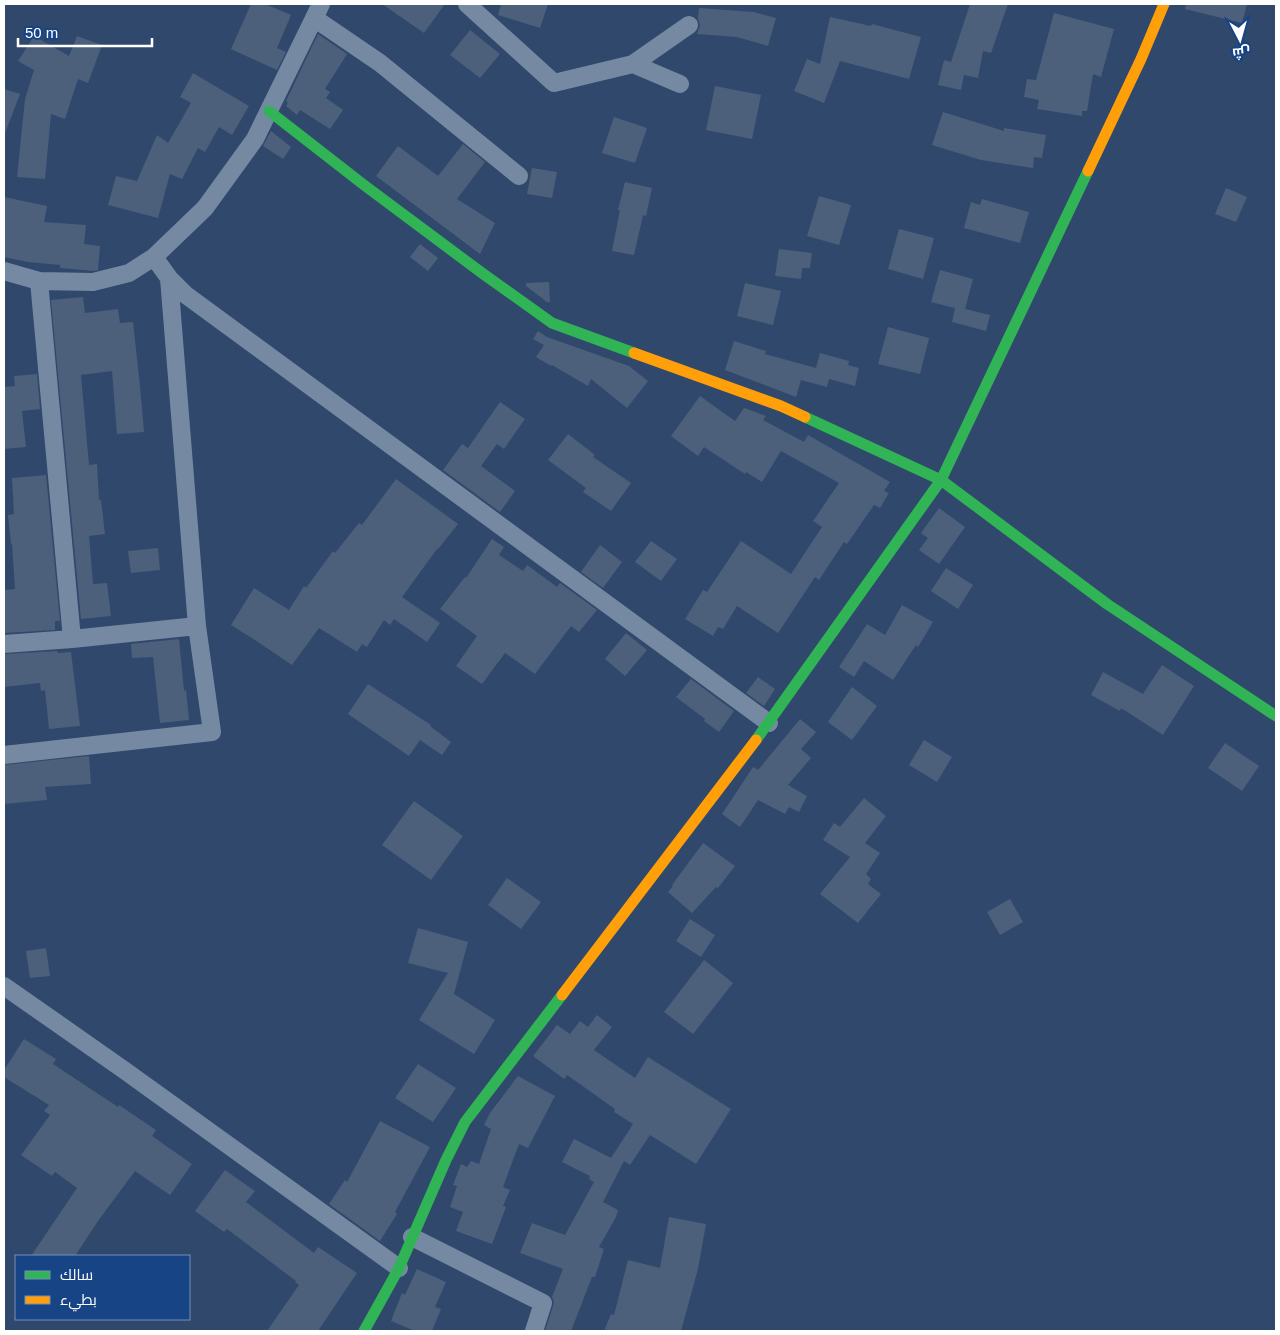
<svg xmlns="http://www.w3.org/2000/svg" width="1280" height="1335" viewBox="0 0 1280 1335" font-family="Arial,Cairo,sans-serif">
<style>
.building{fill:#4c607c}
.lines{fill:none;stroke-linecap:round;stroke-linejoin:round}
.street{stroke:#7689a2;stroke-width:18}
.fast{stroke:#30b455;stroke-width:11}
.slow{stroke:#ff9f0a;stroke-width:11}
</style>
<rect width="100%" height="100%" fill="#30486c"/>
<path class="building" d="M 251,4 L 265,4 L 291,15 L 277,48 L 286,52 L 277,70 L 231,49 Z
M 382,4 L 445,4 L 424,33 Z
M 501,4 L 548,4 L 540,28 L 498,15 Z
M 970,4 L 1008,4 L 991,53 L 983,51 L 978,78 L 964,75 L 961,90 L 938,85 L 944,60 L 951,62 Z
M 1186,4 L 1247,4 L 1242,23 L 1185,9 Z
M 699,8 L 754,12 L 776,18 L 768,46 L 737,37 L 697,34 L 700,25 L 698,19 Z
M 1054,13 L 1114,29 L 1101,77 L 1093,74 L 1087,111 L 1082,111 L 1082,116 L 1037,109 L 1039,100 L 1024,97 L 1027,79 L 1036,80 Z
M 830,17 L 871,26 L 872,24 L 921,37 L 909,79 L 840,61 L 824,103 L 794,91 L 807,59 L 820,64 Z
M 470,30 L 500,54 L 480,78 L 450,55 Z
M 318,34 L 347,54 L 325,89 L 330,92 L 326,98 L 343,110 L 330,129 L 300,110 L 297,115 L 286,106 L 288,102 L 286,101 Z
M 34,36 L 69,56 L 77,36 L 102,45 L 88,83 L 78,79 L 65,119 L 51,114 L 45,179 L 17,177 L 25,99 L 34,70 L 18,61 Z
M 193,73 L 249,106 L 232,135 L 219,127 L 205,152 L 198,148 L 182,179 L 170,174 L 158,218 L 108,205 L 116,176 L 137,181 L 157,135 L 168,143 L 191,103 L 180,97 Z
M 715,86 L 761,95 L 752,139 L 706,130 Z
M 4,89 L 20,94 L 5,133 L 4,133 Z
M 943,112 L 1004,131 L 1004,128 L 1046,135 L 1042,158 L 1034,157 L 1033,168 L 981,160 L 932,145 Z
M 614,117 L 647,128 L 635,163 L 602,153 Z
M 271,131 L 291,147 L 283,159 L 263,146 Z
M 463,144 L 485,162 L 457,199 L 495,223 L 480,254 L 376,176 L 398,146 L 438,176 Z
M 532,168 L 557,172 L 552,198 L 527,194 Z
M 625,182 L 652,188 L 646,216 L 643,215 L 634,255 L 612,251 L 620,210 L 618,210 Z
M 1226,188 L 1247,197 L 1236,222 L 1215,214 Z
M 819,196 L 851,205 L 839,245 L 807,236 Z
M 4,197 L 47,206 L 44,222 L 86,225 L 84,244 L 100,246 L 98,270 L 94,271 L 60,268 L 60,265 L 28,262 L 4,257 Z
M 982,199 L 1029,212 L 1020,243 L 964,228 L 971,202 L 980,205 Z
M 899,229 L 934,238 L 923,279 L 888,269 Z
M 420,244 L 438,258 L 428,271 L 410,257 Z
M 779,249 L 812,253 L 810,268 L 802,268 L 801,279 L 775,276 Z
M 940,270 L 973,279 L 965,309 L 990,315 L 986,331 L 952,322 L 955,308 L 931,302 Z
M 549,282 L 550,302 L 547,302 L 526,286 L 526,283 Z
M 745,283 L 781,291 L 773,325 L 737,316 Z
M 83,297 L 85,313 L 118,309 L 120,323 L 133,322 L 140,386 L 144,432 L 117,434 L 112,371 L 81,375 L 89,465 L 97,464 L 99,500 L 101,500 L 105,534 L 89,536 L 93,584 L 107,583 L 111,616 L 81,619 L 51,300 Z
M 888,327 L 929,338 L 920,374 L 878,364 Z
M 538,331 L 547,337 L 629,366 L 648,381 L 627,408 L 591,379 L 588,386 L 552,365 L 551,366 L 536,357 L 544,345 L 533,339 Z
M 734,341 L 766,351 L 765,354 L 816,368 L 820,353 L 849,361 L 848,365 L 859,368 L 855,386 L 829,379 L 827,387 L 801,380 L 796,397 L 725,370 Z
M 37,374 L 40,409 L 22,411 L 26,447 L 4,449 L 4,387 L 15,386 L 14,376 Z
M 700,396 L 735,421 L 744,408 L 766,416 L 763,420 L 804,442 L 808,435 L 890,482 L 884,491 L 889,493 L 880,508 L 874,505 L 847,544 L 844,542 L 819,580 L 815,577 L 778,633 L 737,606 L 723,629 L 718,627 L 713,636 L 685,619 L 703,590 L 707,592 L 741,541 L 791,574 L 822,527 L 813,521 L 839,483 L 781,451 L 762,482 L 746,472 L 745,474 L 704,447 L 698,456 L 671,436 Z
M 500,402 L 525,419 L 504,449 L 497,444 L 481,466 L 515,491 L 500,512 L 443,470 L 462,444 L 468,448 Z
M 568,434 L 595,455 L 593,457 L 631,483 L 611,511 L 583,492 L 586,488 L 548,460 Z
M 46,475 L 60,621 L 55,621 L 55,630 L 4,633 L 4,590 L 15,589 L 12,544 L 11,544 L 8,515 L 14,514 L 12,478 Z
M 396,479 L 458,524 L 438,549 L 437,549 L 402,597 L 440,623 L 427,642 L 394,619 L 390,625 L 384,620 L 367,647 L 362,644 L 357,652 L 319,628 L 292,665 L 258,642 L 231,625 L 254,588 L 289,610 L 304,586 L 306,588 L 333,551 L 335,553 L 359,523 L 362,525 Z
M 939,508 L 965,527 L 939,564 L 919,550 L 928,538 L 921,533 Z
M 492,539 L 504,547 L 499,555 L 523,571 L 527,565 L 557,587 L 560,583 L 597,610 L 579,632 L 571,626 L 535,674 L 505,653 L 482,684 L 456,666 L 477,636 L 440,609 L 465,577 L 466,578 Z
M 651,541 L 677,559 L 661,581 L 635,562 Z
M 600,545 L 622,562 L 603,588 L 581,572 Z
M 158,548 L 160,570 L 131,573 L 128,551 Z
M 946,568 L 973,585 L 958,609 L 931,591 Z
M 902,605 L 933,622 L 918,647 L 916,645 L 893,680 L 864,661 L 854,677 L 839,667 L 867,624 L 885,635 Z
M 626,633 L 647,650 L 625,676 L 605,659 Z
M 179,639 L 184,691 L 186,690 L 189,720 L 160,723 L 153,657 L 132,658 L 131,644 Z
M 57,651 L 58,653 L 71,652 L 80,726 L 49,729 L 45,690 L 41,691 L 40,683 L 4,687 L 4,654 Z
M 1162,665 L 1194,686 L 1163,735 L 1121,708 L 1120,711 L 1091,695 L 1103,672 L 1143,694 Z
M 758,677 L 775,689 L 764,706 L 746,693 Z
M 691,679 L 734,711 L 719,732 L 704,721 L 705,719 L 676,697 Z
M 368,684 L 431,725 L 430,726 L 451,742 L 442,755 L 420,740 L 409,756 L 348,714 Z
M 852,687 L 877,706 L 852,740 L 828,722 Z
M 800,719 L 816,732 L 801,749 L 811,758 L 788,785 L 807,796 L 799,812 L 789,807 L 785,814 L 758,800 L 740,827 L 722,814 L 753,767 L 758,770 Z
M 924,740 L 952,757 L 937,782 L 909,765 Z
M 1225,743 L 1259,766 L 1242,791 L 1208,768 Z
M 89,756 L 91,784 L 45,787 L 47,800 L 4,804 L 4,765 Z
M 864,798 L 886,816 L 865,843 L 880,853 L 866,874 L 871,879 L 868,884 L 881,894 L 858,923 L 820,894 L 850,857 L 823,840 L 834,823 L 840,827 Z
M 414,801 L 463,836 L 431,880 L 382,845 Z
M 703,843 L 735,866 L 718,888 L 716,887 L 692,913 L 668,892 L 673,886 L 672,885 Z
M 507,878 L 541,902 L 521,929 L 488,905 Z
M 1010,899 L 1023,922 L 1000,935 L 987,912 Z
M 690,919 L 715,935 L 701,957 L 676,941 Z
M 418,928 L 468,942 L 454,994 L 495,1020 L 474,1054 L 419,1020 L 448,973 L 408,963 Z
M 46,948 L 50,976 L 30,978 L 26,951 Z
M 704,960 L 733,983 L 693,1034 L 664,1012 Z
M 597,1015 L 612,1027 L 594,1050 L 635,1078 L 648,1057 L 731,1109 L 696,1164 L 650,1135 L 630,1165 L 624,1161 L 603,1202 L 618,1210 L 616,1217 L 599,1247 L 604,1249 L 595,1277 L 592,1277 L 571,1331 L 545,1331 L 553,1306 L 554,1302 L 552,1297 L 563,1269 L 520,1253 L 532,1223 L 565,1235 L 594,1182 L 589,1179 L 590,1176 L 562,1162 L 574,1139 L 611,1158 L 633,1124 L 614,1112 L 615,1109 L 567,1075 L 564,1079 L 533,1056 L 557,1025 L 570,1034 L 580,1021 L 588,1027 Z
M 24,1039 L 56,1059 L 53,1064 L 118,1107 L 119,1105 L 156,1130 L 152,1136 L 192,1164 L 170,1195 L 135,1171 L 98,1221 L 75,1256 L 31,1256 L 77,1188 L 55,1172 L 52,1176 L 21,1155 L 50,1115 L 44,1111 L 49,1105 L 4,1077 L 4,1070 Z
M 418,1064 L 456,1088 L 433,1122 L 395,1098 Z
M 518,1076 L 555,1096 L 528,1148 L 519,1144 L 503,1187 L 510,1190 L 503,1206 L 506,1207 L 492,1244 L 456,1231 L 463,1212 L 450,1207 L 457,1186 L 453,1185 L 461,1164 L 467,1167 L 471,1161 L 479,1164 L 491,1129 L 484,1125 L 490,1113 Z
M 380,1121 L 430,1147 L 395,1212 L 397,1214 L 380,1241 L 329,1204 L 345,1180 L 347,1182 Z
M 225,1170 L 255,1191 L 246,1202 L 314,1253 L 318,1247 L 357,1273 L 318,1331 L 267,1331 L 299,1285 L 295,1282 L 296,1281 L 227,1229 L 224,1232 L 195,1211 Z
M 669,1217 L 706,1224 L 698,1269 L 681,1331 L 604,1331 L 611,1314 L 614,1315 L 628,1260 L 660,1268 Z
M 417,1269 L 446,1282 L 435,1307 L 441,1309 L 432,1331 L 415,1331 L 391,1321 L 402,1293 L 405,1295 Z"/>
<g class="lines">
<path class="street" d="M 467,4 L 554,83 L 633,64 L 680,84
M 314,18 L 380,63 L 519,176
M 633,64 L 689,25
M 154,257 L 169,278 L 186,295 L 769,723
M 4,271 L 39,281 L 93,282 L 129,273 L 154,257 L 205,208 L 255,139 L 321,4
M 39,281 L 72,639
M 4,644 L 72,639 L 197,626
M 4,755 L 212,732 L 197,626 L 169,278
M 4,986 L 124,1070 L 399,1268
M 412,1237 L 543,1303 L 534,1331"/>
<path class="fast" d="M 269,111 L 364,185 L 482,273 L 552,323 L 634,353
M 805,417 L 941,480 L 1107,604 L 1276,716
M 756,740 L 941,480 L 1088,171
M 364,1331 L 399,1268 L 446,1160 L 465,1122 L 562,995"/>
<path class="slow" d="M 1088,171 L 1141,59 L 1164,4
M 634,353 L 781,406 L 805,417
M 562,995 L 756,740"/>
</g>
<rect width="1280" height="1335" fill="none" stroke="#ffffff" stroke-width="10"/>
<rect x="15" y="1255" width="175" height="65" fill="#174485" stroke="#748fb6"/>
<rect x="25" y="1271" width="25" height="8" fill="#30b455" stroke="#748fb6"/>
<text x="60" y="1280" font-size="15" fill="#ffffff">سالك</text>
<rect x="25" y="1296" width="25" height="8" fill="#ff9f0a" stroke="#748fb6"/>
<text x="60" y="1305" font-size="15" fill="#ffffff">بطيء</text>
<g transform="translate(1240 40) rotate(174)" stroke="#174485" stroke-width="4" paint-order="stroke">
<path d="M0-4L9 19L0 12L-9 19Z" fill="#ffffff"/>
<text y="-8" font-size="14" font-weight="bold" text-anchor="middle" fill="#ffffff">ش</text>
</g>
<path d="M18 38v8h134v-8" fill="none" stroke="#ffffff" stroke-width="2.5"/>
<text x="25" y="38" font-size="15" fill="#ffffff" stroke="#174485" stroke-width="4" paint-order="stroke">50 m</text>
</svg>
